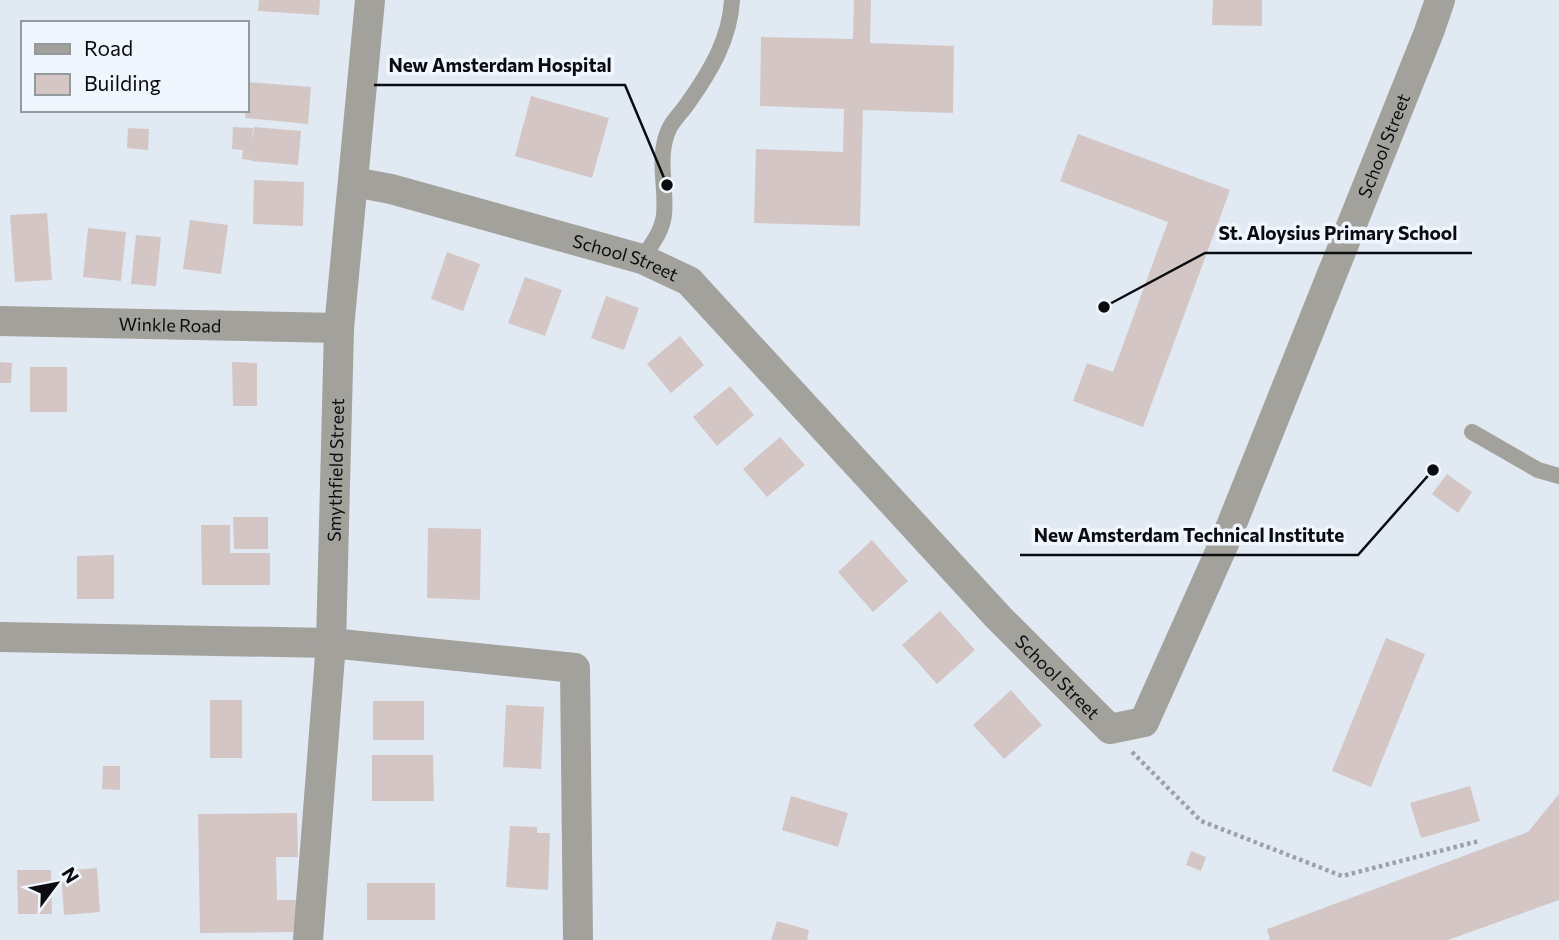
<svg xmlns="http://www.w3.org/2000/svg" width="1559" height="940" viewBox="0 0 1559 940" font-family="Commissioner,sans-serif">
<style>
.building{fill:#d4c6c4}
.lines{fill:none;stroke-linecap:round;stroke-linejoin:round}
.path{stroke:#9ba1a9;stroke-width:4.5;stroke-dasharray:3.5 3.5;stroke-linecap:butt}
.service{stroke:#a3a19c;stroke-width:16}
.minor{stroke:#a3a19c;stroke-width:30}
.labels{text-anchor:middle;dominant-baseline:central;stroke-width:7;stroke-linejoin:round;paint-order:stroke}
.street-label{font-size:18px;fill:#0a0c10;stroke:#f0f6fe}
.leader{fill:none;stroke:#0a0c10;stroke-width:2.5}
.callout-dot{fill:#0a0c10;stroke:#f0f6fe;stroke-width:2.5}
.callout-label{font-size:19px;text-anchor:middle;font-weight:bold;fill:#0a0c10;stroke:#f0f6fe;stroke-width:7;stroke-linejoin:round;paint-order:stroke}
</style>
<rect width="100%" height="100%" fill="#e1e9f3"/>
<path class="building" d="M 259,0 L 320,0 L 319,15 L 258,11 Z
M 854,0 L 871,0 L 870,43 L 954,46 L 953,113 L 863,110 L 860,226 L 754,223 L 756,149 L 843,152 L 844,109 L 760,106 L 761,37 L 853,39 Z
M 1213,0 L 1262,0 L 1262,26 L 1212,25 Z
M 248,82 L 311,87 L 308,124 L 245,118 Z
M 531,96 L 609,118 L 592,178 L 515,156 Z
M 233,127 L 253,128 L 252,144 L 254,127 L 301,131 L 298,165 L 251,161 L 251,160 L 242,159 L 243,150 L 232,149 Z
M 128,128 L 149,129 L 148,150 L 127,148 Z
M 1078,134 L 1230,190 L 1143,427 L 1073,401 L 1087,363 L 1113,372 L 1168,222 L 1060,181 Z
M 254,180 L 304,182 L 303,226 L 253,224 Z
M 47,213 L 52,280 L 15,282 L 10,215 Z
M 190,220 L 228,225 L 221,274 L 183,269 Z
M 88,228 L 126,232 L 121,281 L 83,277 Z
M 136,235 L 161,237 L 156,286 L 131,284 Z
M 447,252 L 480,264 L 463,311 L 431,299 Z
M 525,277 L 562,290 L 545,336 L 508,323 Z
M 606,296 L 639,308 L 624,350 L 591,338 Z
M 680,336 L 704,365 L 671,393 L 647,364 Z
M 0,362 L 12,363 L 11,383 L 0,383 Z
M 232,362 L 257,363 L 257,406 L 233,406 Z
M 30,367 L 67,367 L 67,412 L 30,412 Z
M 730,386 L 754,415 L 717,446 L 693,417 Z
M 780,437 L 805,465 L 767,497 L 743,469 Z
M 1447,474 L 1472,492 L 1458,513 L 1432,494 Z
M 233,517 L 268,517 L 268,549 L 234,549 Z
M 201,525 L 230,525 L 230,553 L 270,553 L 270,585 L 202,585 Z
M 428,528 L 481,529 L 480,600 L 427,598 Z
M 872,540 L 908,581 L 873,612 L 838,572 Z
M 114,555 L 114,599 L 77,599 L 77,556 Z
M 940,611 L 975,650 L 937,684 L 902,645 Z
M 1386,638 L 1425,654 L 1371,787 L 1332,771 Z
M 1011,690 L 1042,725 L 1004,759 L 973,725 Z
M 210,700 L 242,700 L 242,758 L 210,758 Z
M 373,701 L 424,701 L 424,740 L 373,740 Z
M 506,705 L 544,707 L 541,769 L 503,767 Z
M 372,755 L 433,755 L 434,801 L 372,801 Z
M 103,766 L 120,766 L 120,790 L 102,789 Z
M 1470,786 L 1480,821 L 1421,838 L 1410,803 Z
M 1559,794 L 1559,900 L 1448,940 L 1270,940 L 1267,929 L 1528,832 Z
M 791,796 L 848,813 L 838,847 L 782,830 Z
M 297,813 L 298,857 L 276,857 L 277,900 L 296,900 L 296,932 L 200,933 L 198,814 Z
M 510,826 L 537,827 L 537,833 L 550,833 L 548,890 L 506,887 Z
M 1191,851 L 1206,857 L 1201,871 L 1186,865 Z
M 97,868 L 100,912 L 64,915 L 61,871 Z
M 17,870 L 51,870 L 52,914 L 18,914 Z
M 367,883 L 435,883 L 435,920 L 367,920 Z
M 777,921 L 809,930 L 807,940 L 771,940 Z"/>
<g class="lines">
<path class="path" d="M 1132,752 L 1201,821 L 1342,876 L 1479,841"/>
<path class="service" d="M 642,259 C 651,245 662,232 664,215 C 667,187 656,157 669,129 C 673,120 682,112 688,103 C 710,72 730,39 732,0
M 1472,432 L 1538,470 L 1559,476"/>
<g class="minor">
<path id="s1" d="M 354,182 L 391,189 L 642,259 L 689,281 L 999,618 L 1110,729 L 1144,722 L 1225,541 L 1429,32 L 1440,0"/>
<path id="s2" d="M 0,321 L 339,328"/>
<path d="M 0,637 L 331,643 L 575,668 L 578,940"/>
<path id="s3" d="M 308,940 L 331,643 L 339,328 L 370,0"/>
</g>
</g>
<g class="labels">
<g class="street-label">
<text stroke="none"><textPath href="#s1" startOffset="1624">School Street</textPath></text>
<text stroke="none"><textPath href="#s1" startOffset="282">School Street</textPath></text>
<text stroke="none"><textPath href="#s2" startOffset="170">Winkle Road</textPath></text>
<text stroke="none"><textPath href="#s3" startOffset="471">Smythfield Street</textPath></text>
<text stroke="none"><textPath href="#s1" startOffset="891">School Street</textPath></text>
</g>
</g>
<path class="leader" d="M667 185L625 85H374M1104 307L1205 253H1472M1433 470L1358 555H1020"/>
<g class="callout-dot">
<circle cx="667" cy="185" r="7"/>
<circle cx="1104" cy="307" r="7"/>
<circle cx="1433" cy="470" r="7"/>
</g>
<g class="callout-label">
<text x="500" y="72">New Amsterdam Hospital</text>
<text x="1338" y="240">St. Aloysius Primary School</text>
<text x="1189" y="542">New Amsterdam Technical Institute</text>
</g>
<rect x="21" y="21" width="228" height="91" fill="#f0f6fe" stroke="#94989f" stroke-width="2"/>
<rect x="35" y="44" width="35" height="10" fill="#a3a19c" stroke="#94989f" stroke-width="2"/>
<text x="84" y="56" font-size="21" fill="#0a0c10">Road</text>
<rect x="35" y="74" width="35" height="21" fill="#d4c6c4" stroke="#94989f" stroke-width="2"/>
<text x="84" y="91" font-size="21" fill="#0a0c10">Building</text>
<g transform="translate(56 884) rotate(58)" stroke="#f0f6fe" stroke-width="5" paint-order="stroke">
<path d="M0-5L12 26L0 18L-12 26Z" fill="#0a0c10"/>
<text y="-10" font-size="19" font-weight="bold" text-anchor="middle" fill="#0a0c10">N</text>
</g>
</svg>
